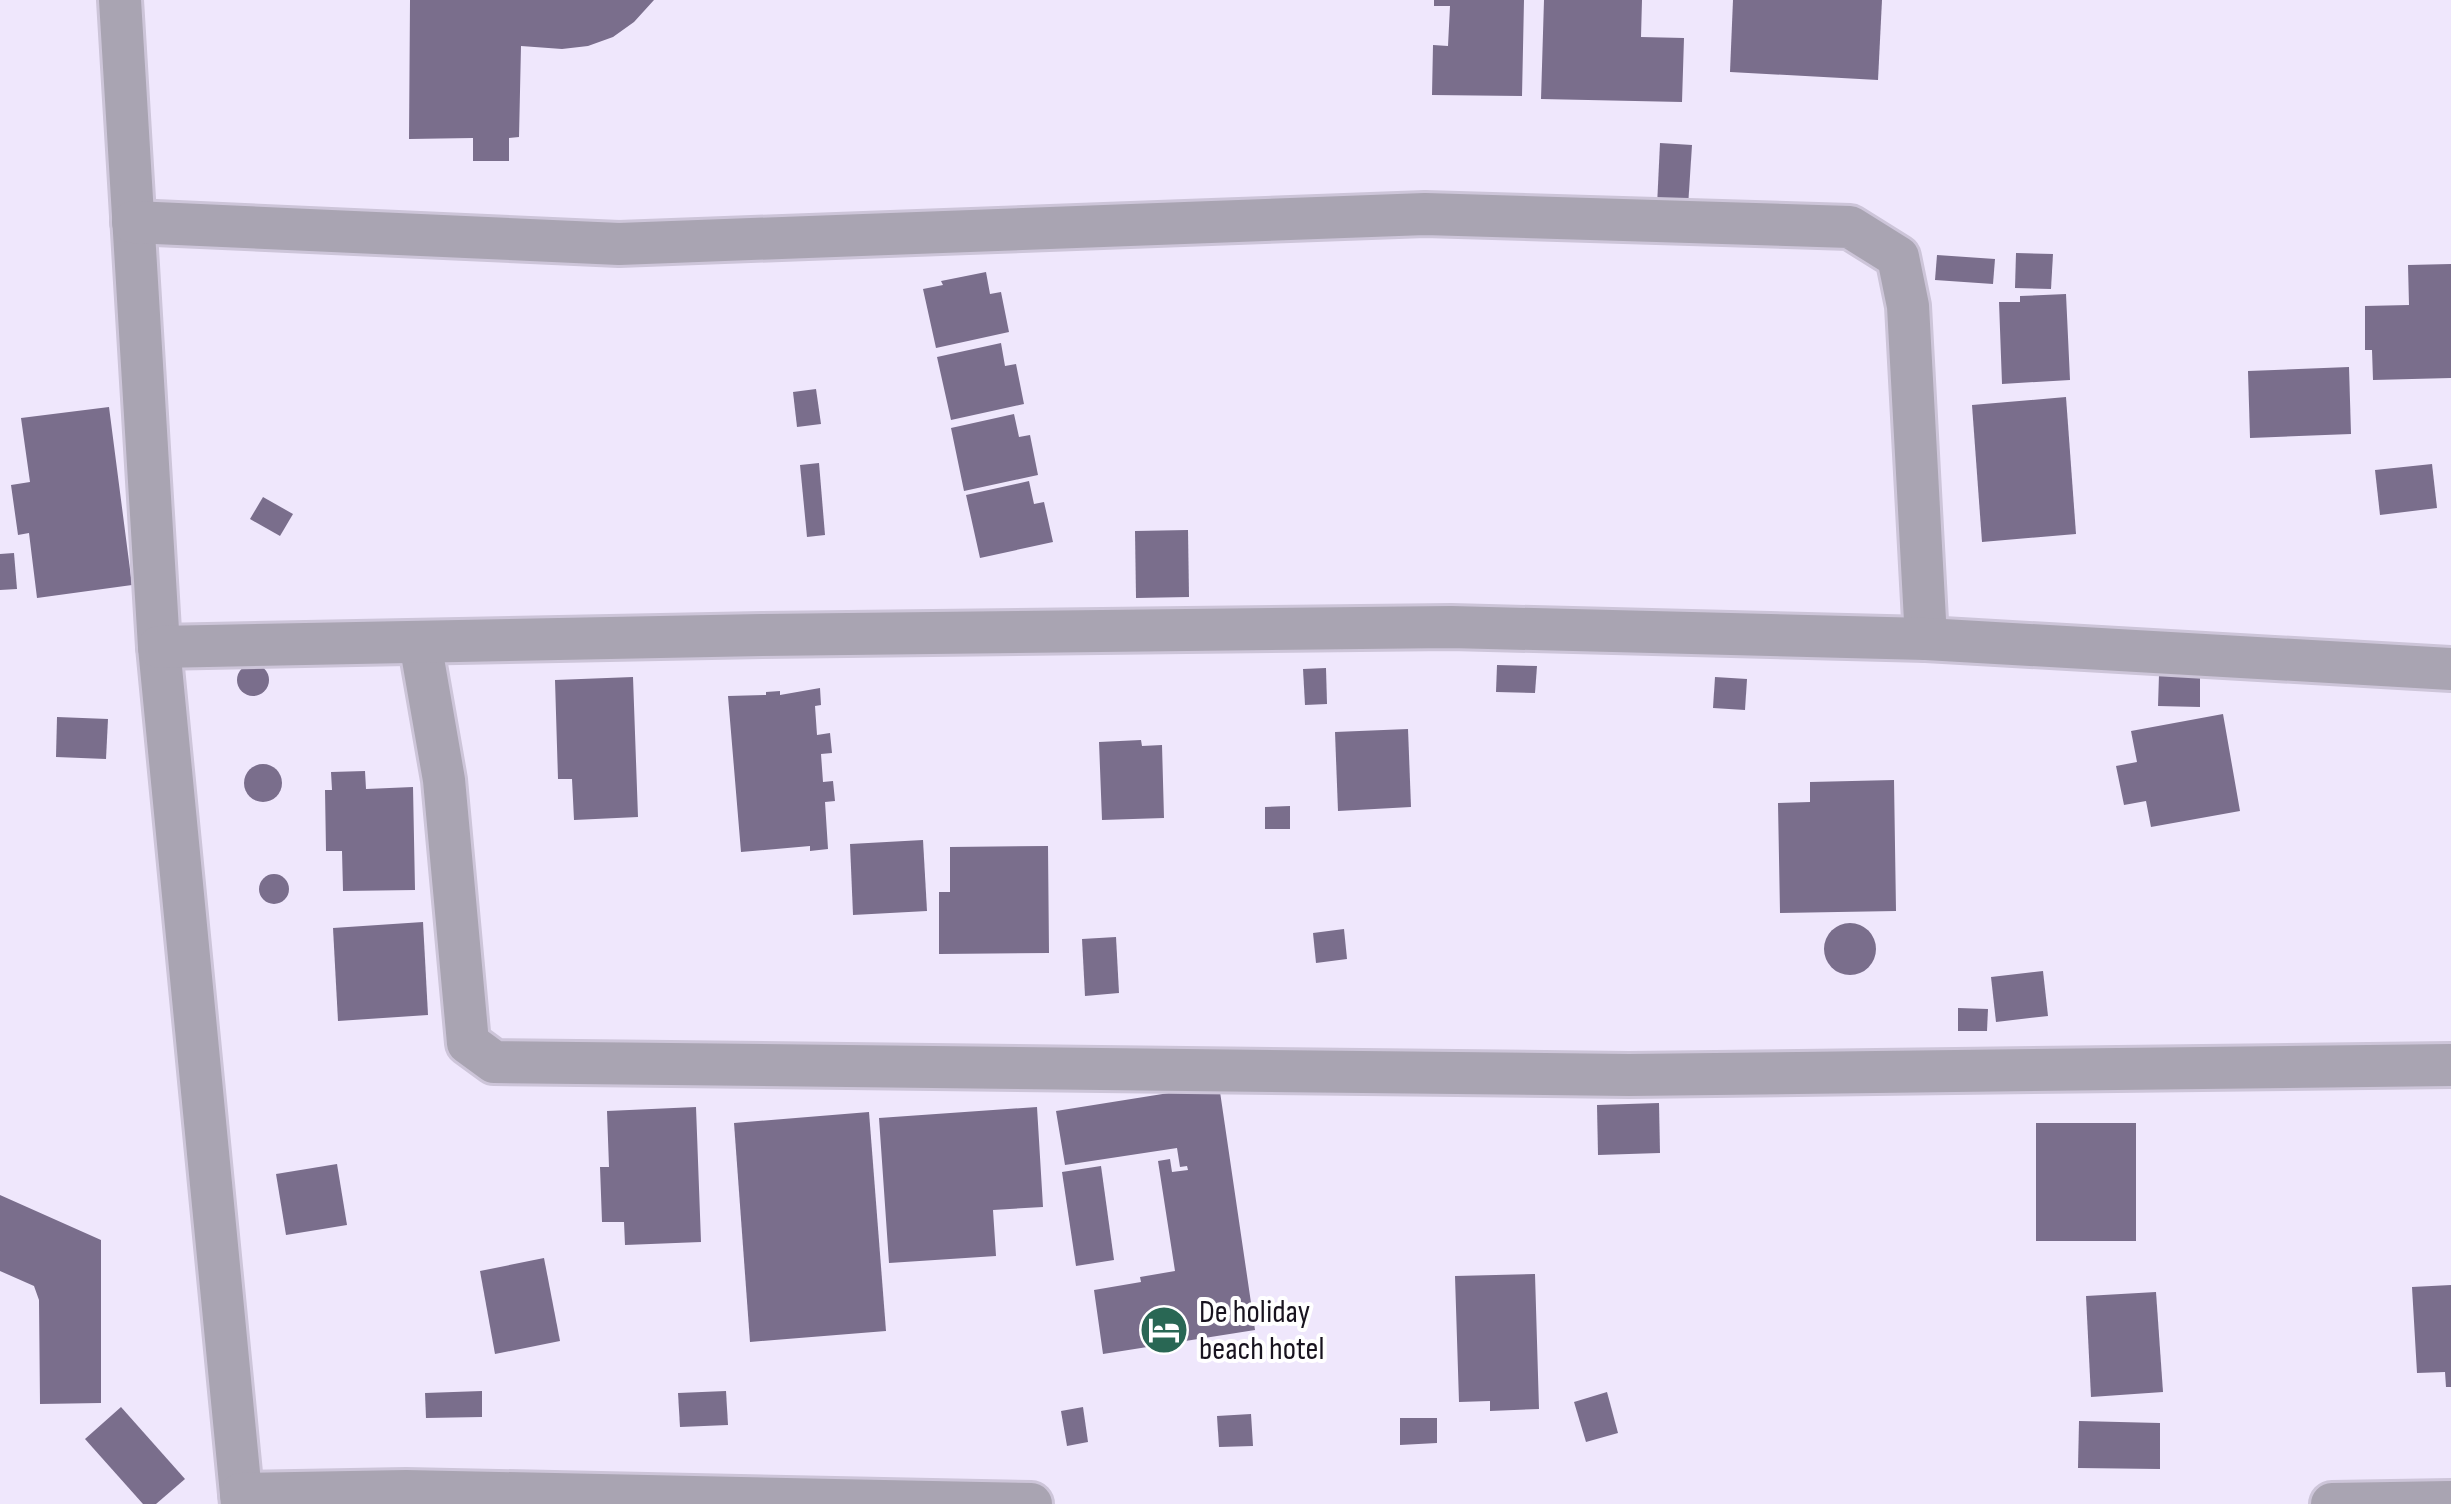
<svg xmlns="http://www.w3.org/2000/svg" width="2451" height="1504" font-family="'Sofia Sans Condensed',sans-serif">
	<rect width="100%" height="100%" fill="#efe7fc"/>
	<g fill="#7a6e8c">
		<polygon points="410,0 654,0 634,22 613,37 588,46 562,49 521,46 519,137 509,138 509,161 473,161 473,138 409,139"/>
		<polygon points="1434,0 1524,0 1522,96 1432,95 1433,45 1448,46 1450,6 1434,6"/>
		<polygon points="1544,0 1642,0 1641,37 1684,38 1682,102 1541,99"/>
		<polygon points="1733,0 1882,0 1878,80 1730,72"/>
		<polygon points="1660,143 1692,145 1688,207 1657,206"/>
		<polygon points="2016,253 2053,254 2051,289 2015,288"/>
		<polygon points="1937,255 1995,259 1993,284 1935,280"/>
		<polygon points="2451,264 2451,378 2373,380 2372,350 2365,350 2365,306 2409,305 2408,265"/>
		<polygon points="986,272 990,294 1001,292 1009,332 936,348 923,289 943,285 941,281"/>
		<polygon points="2066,294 2070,380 2002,384 1999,302 2020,302 2020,296"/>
		<polygon points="1001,343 1005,366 1016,364 1024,404 951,420 937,357"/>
		<polygon points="2349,367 2351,434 2250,438 2248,371"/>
		<polygon points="816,389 821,424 797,427 793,392"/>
		<polygon points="2066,397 2076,534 1982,542 1972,405"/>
		<polygon points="109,407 132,585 37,598 29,533 18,535 11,485 30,482 21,418"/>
		<polygon points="1014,414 1019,437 1030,435 1038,475 964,491 951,428"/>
		<polygon points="819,463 825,535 807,537 800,465"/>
		<polygon points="2432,464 2437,508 2380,515 2375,470"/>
		<polygon points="1029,481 1034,504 1044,502 1053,542 980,558 966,495"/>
		<polygon points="263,497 293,514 280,536 250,519"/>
		<polygon points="1188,530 1189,597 1136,598 1135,531"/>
		<polygon points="14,553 17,589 0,590 0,554"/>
		<circle cx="253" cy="680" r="16"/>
		<polygon points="1497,665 1537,666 1535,693 1496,692"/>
		<polygon points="1326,668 1327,704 1305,705 1303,669"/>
		<polygon points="2159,675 2200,676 2200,707 2158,706"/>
		<polygon points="633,677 638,817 574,820 572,779 558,779 555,680"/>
		<polygon points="1715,677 1747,679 1745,710 1713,708"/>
		<polygon points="820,688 821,705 815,706 817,735 830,733 832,753 821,754 823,782 833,781 835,801 825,802 828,849 810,851 810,846 741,852 728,696 766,695 766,692 780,691 780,695"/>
		<polygon points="2223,714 2240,811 2151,827 2146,801 2124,805 2116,766 2137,762 2131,731"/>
		<polygon points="57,717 108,719 106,759 56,757"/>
		<polygon points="1408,729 1411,807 1338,811 1335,732"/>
		<polygon points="1141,740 1142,746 1162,745 1164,818 1102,820 1099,742"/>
		<circle cx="263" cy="783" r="19"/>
		<polygon points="365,771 366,789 413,787 415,890 343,891 342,851 326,851 325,790 332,790 331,772"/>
		<polygon points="1894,780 1896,911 1780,913 1778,803 1810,802 1810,782"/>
		<polygon points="1290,806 1290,829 1265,829 1265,807"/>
		<polygon points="923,840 927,911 853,915 850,844"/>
		<polygon points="1048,846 1049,953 939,954 939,892 950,892 950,847"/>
		<circle cx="274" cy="889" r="15"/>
		<polygon points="423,922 428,1015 338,1021 333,928"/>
		<circle cx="1850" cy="949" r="26"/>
		<polygon points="1344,929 1347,959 1316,963 1313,933"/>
		<polygon points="1116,937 1119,993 1085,996 1082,939"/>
		<polygon points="2043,971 2048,1016 1996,1022 1991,977"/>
		<polygon points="1958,1008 1988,1009 1987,1031 1958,1031"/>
		<polygon points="1219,1085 1255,1330 1103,1354 1094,1290 1141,1282 1140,1277 1175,1271 1158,1161 1170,1159 1172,1172 1188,1170 1187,1166 1180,1167 1177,1148 1065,1165 1056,1111"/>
		<polygon points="1659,1103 1660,1153 1598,1155 1597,1105"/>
		<polygon points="696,1107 701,1242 625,1245 624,1222 602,1222 600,1167 609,1167 607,1111"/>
		<polygon points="1037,1107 1043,1207 993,1210 996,1256 889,1263 879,1118"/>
		<polygon points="869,1112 886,1331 750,1342 734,1123"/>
		<rect x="2036" y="1123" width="100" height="118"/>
		<polygon points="337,1164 347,1225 286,1235 276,1174"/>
		<polygon points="1101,1166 1114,1260 1076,1266 1062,1172"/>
		<polygon points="0,1195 101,1240 101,1403 40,1404 39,1300 34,1286 0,1271"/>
		<polygon points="544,1258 560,1341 495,1354 480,1271"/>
		<polygon points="1535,1274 1539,1409 1490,1411 1490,1401 1459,1402 1455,1276"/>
		<polygon points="2451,1285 2451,1387 2446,1387 2445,1372 2417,1373 2412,1287"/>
		<polygon points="2156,1292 2163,1392 2091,1397 2086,1296"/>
		<polygon points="482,1391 482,1417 426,1418 425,1393"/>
		<polygon points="726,1391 728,1425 680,1427 678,1393"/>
		<polygon points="1607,1392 1618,1433 1586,1442 1574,1402"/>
		<polygon points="121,1407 185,1479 156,1504 143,1504 85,1439"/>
		<polygon points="1083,1407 1088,1442 1067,1446 1061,1411"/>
		<polygon points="1251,1414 1253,1446 1219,1447 1217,1416"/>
		<polygon points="1400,1418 1437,1418 1437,1443 1400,1445"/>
		<polygon points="2079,1421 2160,1423 2160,1469 2078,1468"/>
	</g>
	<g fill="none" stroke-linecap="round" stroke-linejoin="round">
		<g stroke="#cdc5d9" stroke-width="48">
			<g id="minor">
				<polyline points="120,0 159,647 242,1504"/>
				<polyline points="133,222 619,244 1425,214 1850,227 1898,257 1908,306 1926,639"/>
				<polyline points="420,642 444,780 468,1043 494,1062 1629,1075 2451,1065"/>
				<polyline points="159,647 762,635 1451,627 1926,639 2451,669"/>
				<polyline points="241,1494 406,1491 1031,1504"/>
				<polyline points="2332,1504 2451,1502"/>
			</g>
		</g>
		<use href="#minor" stroke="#a9a4b2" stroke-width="42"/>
	</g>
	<defs>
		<g id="hotel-disc" transform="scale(2.5)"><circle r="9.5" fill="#296754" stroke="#fff"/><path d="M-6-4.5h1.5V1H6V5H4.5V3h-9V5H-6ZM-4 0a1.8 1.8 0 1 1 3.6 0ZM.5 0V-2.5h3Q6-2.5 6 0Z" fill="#fff"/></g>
	</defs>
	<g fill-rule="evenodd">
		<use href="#hotel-disc" x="1164" y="1330"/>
	</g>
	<g text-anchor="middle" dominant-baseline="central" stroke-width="8" stroke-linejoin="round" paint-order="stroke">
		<g font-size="32" fill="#18131f" stroke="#fff" text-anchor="start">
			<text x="1199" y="1312">De holiday<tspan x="1199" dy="37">beach hotel</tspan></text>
		</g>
	</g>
</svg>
